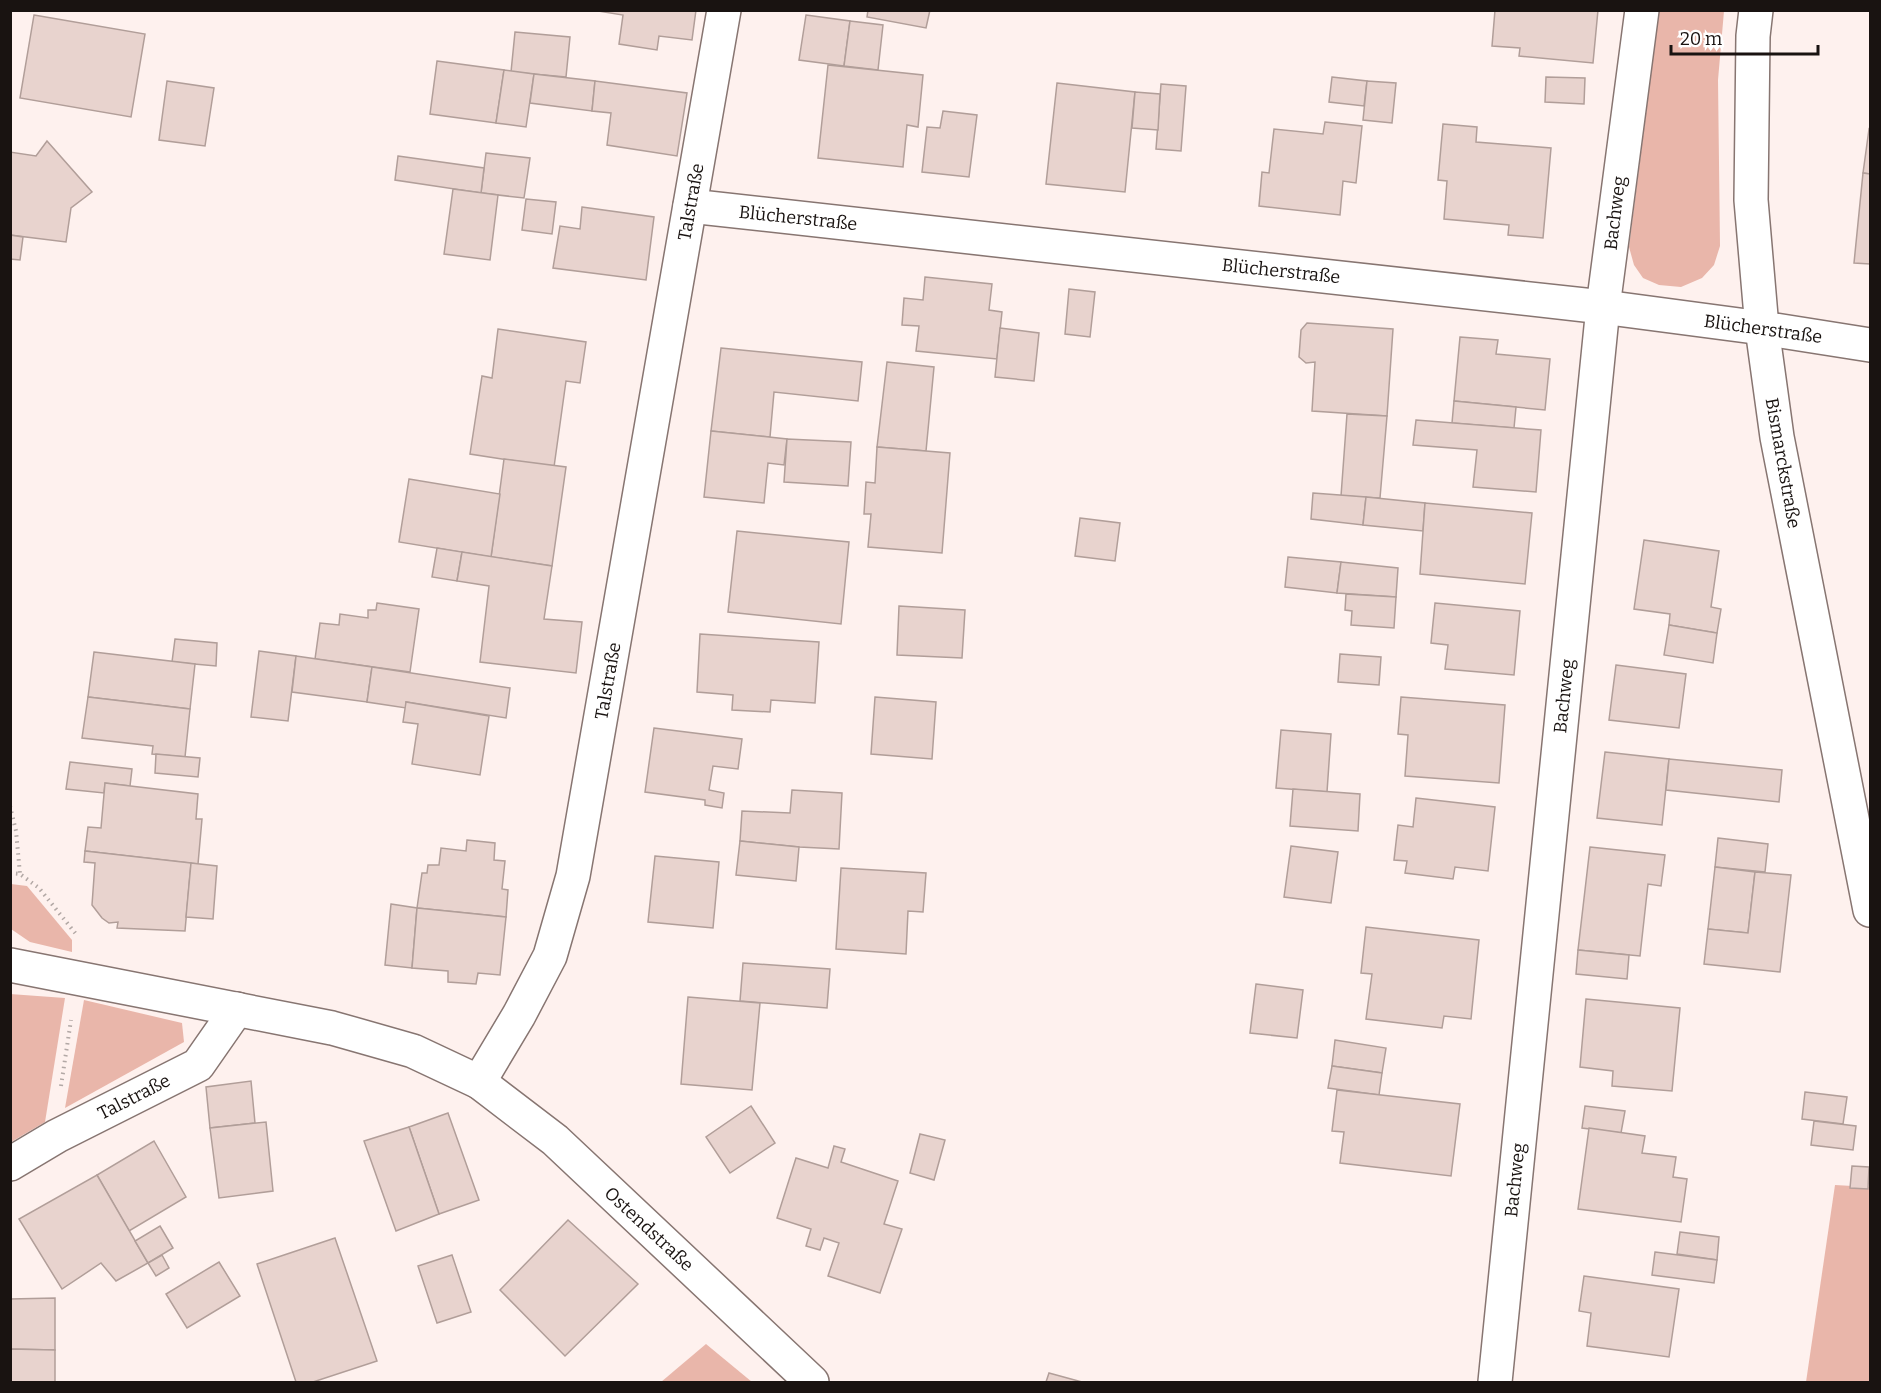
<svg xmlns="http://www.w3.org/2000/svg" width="1881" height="1393" font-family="Bitter,serif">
	<rect width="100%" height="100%" fill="#fef1ee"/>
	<g fill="#e9b6aa">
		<polygon points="1659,11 1724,11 1718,80 1720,246 1714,265 1702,278 1681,287 1659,285 1643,278 1634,265 1629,247"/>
		<polygon points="11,884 27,886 72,940 72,952 30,942 11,929"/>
		<polygon points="10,994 65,998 45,1122 11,1142"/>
		<polygon points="84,1000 182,1023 184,1042 65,1108"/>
		<polygon points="1835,1185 1870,1187 1870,1382 1806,1382"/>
		<polygon points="706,1344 752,1382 661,1382"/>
	</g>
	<g fill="#e8d3ce" stroke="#b19e99" stroke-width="1.5">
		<polygon points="592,10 696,10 692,40 659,36 657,50 619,44 623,15"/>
		<polygon points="868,10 930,10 926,28 867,17"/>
		<polygon points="1495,10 1598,10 1593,63 1519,56 1520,48 1492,46"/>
		<polygon points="34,15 145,34 131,117 20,98"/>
		<polygon points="806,15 850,21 844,66 799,60"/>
		<polygon points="850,21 883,25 878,70 844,66"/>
		<polygon points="515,32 570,37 566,77 511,72"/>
		<polygon points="437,61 504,70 496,123 430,114"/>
		<polygon points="828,65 923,75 918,127 907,125 903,167 818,158"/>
		<polygon points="504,70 534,74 526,127 496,123"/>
		<polygon points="534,74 595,81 592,111 530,103"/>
		<polygon points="1332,77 1367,81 1364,106 1329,102"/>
		<polygon points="1546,77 1585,78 1584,104 1545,102"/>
		<polygon points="167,81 214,88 205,146 159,140"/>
		<polygon points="595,81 687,93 677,156 607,145 611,113 592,111"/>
		<polygon points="1367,81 1396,83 1392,123 1363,120"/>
		<polygon points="1057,83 1135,92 1125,192 1046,184"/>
		<polygon points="1161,84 1186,86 1181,151 1156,149"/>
		<polygon points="1135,92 1160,94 1158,130 1132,128"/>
		<polygon points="943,111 977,115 969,177 922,172 927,127 940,128"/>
		<polygon points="1325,122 1362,126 1356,183 1343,181 1340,215 1259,206 1262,172 1269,173 1274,129 1323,134"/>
		<polygon points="1443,124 1477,127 1476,142 1551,148 1543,238 1508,235 1509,225 1444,219 1447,181 1438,180"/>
		<polygon points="1869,129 1870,130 1870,174 1863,173"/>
		<polygon points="47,141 92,192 71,208 66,242 10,235 10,152 36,156"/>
		<polygon points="486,153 530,158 524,198 481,193"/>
		<polygon points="398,156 484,168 481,193 395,180"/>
		<polygon points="1863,173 1870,174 1870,264 1854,263"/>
		<polygon points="453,189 498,195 490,260 444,254"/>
		<polygon points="526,199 556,202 552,234 522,230"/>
		<polygon points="582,207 654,217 646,280 553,268 560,226 580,229"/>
		<polygon points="10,235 23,237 20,260 10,259"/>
		<polygon points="925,277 992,284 989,310 1002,312 997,359 916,351 919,326 902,325 904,298 923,300"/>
		<polygon points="1069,289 1095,292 1090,337 1065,334"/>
		<polygon points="1307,323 1393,329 1387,416 1312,411 1315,362 1306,363 1299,357 1301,330"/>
		<polygon points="1000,328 1039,333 1034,381 995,377"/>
		<polygon points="498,329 586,342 580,383 566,381 554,467 470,454 482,376 492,378"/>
		<polygon points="1460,337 1498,340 1496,354 1550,359 1545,410 1454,401"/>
		<polygon points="721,348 862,362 858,401 774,392 770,437 711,431"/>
		<polygon points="887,362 934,367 926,451 877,447"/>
		<polygon points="1454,401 1516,407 1514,428 1452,423"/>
		<polygon points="1347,414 1387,416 1380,498 1341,496"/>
		<polygon points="1416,420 1541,430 1536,492 1473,487 1477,450 1413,445"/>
		<polygon points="711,431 787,439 784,465 768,463 764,503 704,497"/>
		<polygon points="787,439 851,442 848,486 784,482"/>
		<polygon points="877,447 950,453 942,553 868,547 871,514 864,514 866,482 875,483"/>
		<polygon points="504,459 566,467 552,566 491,557"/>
		<polygon points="409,479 500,494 491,557 399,542"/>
		<polygon points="1313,493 1366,497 1363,525 1311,519"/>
		<polygon points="1366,497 1425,503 1423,531 1363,525"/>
		<polygon points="1425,503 1532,513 1525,584 1420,574"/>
		<polygon points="1080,518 1120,523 1115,561 1075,556"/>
		<polygon points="737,531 849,542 841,624 728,612"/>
		<polygon points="1644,540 1719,551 1711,607 1721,609 1717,633 1669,625 1670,614 1634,609"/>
		<polygon points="437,548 462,552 457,581 432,577"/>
		<polygon points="462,552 552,566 544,619 582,622 576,673 480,662 489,586 457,581"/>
		<polygon points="1288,557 1341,562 1337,593 1285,587"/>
		<polygon points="1341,562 1398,568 1396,597 1337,593"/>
		<polygon points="1346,594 1396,597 1394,628 1351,625 1352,611 1345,610"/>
		<polygon points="377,603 419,609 410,672 315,659 320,623 339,625 340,614 368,618 368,610 376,610"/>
		<polygon points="1435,603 1520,611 1514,675 1445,669 1448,645 1431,643"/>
		<polygon points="899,606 965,610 962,658 897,655"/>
		<polygon points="1669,625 1717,633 1713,663 1664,655"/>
		<polygon points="700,634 819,642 815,703 771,700 770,712 732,710 733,695 697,692"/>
		<polygon points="175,639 217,643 216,666 172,662"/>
		<polygon points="259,651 296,656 288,721 251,717"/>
		<polygon points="94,652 195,664 190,709 88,697"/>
		<polygon points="1340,654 1381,657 1379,685 1338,682"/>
		<polygon points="296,656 372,667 367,702 292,692"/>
		<polygon points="1616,665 1686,674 1679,728 1609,720"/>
		<polygon points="372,667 510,688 506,718 406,702 406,708 367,702"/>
		<polygon points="88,697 190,709 185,757 152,754 153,746 82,738"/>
		<polygon points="875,697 936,702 932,759 871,754"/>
		<polygon points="1401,697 1505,705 1499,783 1405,776 1408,735 1398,734"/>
		<polygon points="406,702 489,716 480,775 412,764 418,724 403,722"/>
		<polygon points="654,728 742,739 738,769 713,766 709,790 724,793 722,808 705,805 705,800 645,792"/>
		<polygon points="1281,730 1331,734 1327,792 1276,788"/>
		<polygon points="1605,752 1669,759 1662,825 1597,818"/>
		<polygon points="156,754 200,758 198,777 155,773"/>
		<polygon points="1669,759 1782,770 1779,802 1666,790"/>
		<polygon points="70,762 132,769 130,786 105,783 104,793 66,789"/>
		<polygon points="105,783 198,794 196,819 202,819 198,864 85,851 88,827 101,828"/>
		<polygon points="1293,789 1360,794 1358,831 1290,826"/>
		<polygon points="792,790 842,793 839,849 799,847 740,841 742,811 790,813"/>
		<polygon points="1416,798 1495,807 1488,871 1455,867 1453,879 1405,873 1407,861 1394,860 1398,825 1413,827"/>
		<polygon points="1718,838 1768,844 1765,872 1715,867"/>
		<polygon points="467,840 495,843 494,860 505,861 502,889 508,890 506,917 417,908 422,873 427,873 428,865 439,865 441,848 466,851"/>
		<polygon points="740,841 799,847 796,881 736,875"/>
		<polygon points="1291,846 1338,852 1331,903 1284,897"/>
		<polygon points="1590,847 1665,855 1661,886 1648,884 1640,956 1578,950"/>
		<polygon points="85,851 191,863 185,931 117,928 118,922 109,923 102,918 92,905 95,863 84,862"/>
		<polygon points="655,856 719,862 713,928 648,922"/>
		<polygon points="191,863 217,866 213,919 186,917"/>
		<polygon points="1715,867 1755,872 1748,933 1708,929"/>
		<polygon points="841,868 926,873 923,912 908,911 906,954 836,949"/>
		<polygon points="1755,872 1791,875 1780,972 1704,964 1708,929 1748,933"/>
		<polygon points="391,904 417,908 412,968 385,965"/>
		<polygon points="417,908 506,917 500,975 478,973 476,984 448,982 448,971 412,968"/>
		<polygon points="1366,927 1479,940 1471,1019 1444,1016 1442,1028 1366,1019 1372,974 1361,973"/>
		<polygon points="1578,950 1629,955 1627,979 1576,974"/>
		<polygon points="743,963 830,969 827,1008 740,1001"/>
		<polygon points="1256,984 1303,990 1297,1038 1250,1033"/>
		<polygon points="688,997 760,1003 752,1090 681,1084"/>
		<polygon points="1586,999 1680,1008 1672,1091 1612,1086 1613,1071 1580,1067"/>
		<polygon points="1335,1040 1386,1048 1382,1073 1332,1066"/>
		<polygon points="1332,1066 1382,1073 1379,1095 1328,1088"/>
		<polygon points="251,1081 255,1123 210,1128 206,1087"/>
		<polygon points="1337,1090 1460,1104 1451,1176 1340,1163 1344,1132 1332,1131"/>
		<polygon points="1805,1092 1847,1097 1843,1124 1802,1119"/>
		<polygon points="751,1106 775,1143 730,1173 706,1137"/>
		<polygon points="1585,1106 1625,1111 1621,1133 1582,1128"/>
		<polygon points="448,1113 479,1200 439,1214 409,1127"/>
		<polygon points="1814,1121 1856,1126 1853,1150 1811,1145"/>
		<polygon points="266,1122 273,1191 219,1198 210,1128"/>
		<polygon points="409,1127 439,1214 396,1231 364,1141"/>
		<polygon points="1589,1128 1645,1136 1642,1153 1676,1157 1673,1177 1687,1179 1681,1222 1578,1209"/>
		<polygon points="920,1134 945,1140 934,1180 910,1173"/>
		<polygon points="154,1141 186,1197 129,1231 97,1175"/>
		<polygon points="834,1146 845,1149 841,1162 898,1181 884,1224 902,1229 880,1293 828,1276 839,1243 824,1238 820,1250 806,1246 811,1229 777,1218 796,1158 828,1168"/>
		<polygon points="1852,1166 1869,1167 1868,1189 1850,1188"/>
		<polygon points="97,1175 148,1263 116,1281 101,1263 62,1289 19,1219"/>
		<polygon points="568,1220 638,1284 565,1356 500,1290"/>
		<polygon points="160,1226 173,1248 148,1263 135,1241"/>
		<polygon points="1680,1232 1719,1237 1717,1260 1677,1254"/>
		<polygon points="335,1238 377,1361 313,1382 296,1382 257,1264"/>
		<polygon points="1655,1252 1717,1260 1714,1283 1652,1275"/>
		<polygon points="162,1255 169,1268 156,1276 148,1263"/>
		<polygon points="452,1255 471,1312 437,1323 418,1266"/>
		<polygon points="219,1262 240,1296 187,1328 166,1294"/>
		<polygon points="1584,1276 1679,1289 1669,1357 1587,1346 1591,1313 1579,1311"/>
		<polygon points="55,1298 55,1350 10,1349 10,1299"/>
		<polygon points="10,1349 55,1350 55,1382 10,1382"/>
		<polygon points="1049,1373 1082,1382 1046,1382"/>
	</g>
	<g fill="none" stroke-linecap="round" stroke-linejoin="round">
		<g stroke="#877571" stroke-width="36">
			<g id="minor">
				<polyline points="690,206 1603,307 1762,328 1870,345"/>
				<polyline points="10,965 332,1028 413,1051 479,1082 555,1140 812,1382"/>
				<polyline points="479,1082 519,1015 550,956 573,876 724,10"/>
				<polyline points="10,1164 57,1136 198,1065 237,1009"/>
				<polyline points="1495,1382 1603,307 1642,10"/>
			</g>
		</g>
		<g stroke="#877571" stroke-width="36">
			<polyline id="tertiary" points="1756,10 1753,36 1751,200 1762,328 1777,437 1870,910"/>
		</g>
		<g stroke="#b2a8a5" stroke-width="4" stroke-dasharray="1.5 4.5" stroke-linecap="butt">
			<polyline points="10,806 16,831 20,874"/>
			<polyline points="10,873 20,874 39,888 76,934"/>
			<polyline points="61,1086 71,1020"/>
		</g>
		<use href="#minor" stroke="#fff" stroke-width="33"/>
		<use href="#tertiary" stroke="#fff" stroke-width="33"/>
	</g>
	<g text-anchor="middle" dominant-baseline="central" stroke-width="4.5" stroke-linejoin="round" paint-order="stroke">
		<g font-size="18" fill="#191311" stroke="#fff">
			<text transform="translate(691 202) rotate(-80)">Talstraße</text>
			<text transform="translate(1615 213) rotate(-83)">Bachweg</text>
			<text transform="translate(798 218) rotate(6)">Blücherstraße</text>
			<text transform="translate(1281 271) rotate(6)">Blücherstraße</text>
			<text transform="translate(1763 329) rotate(8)">Blücherstraße</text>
			<text transform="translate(1783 463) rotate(80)">Bismarckstraße</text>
			<text transform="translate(608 681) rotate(-80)">Talstraße</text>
			<text transform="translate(1564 696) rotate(-84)">Bachweg</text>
			<text transform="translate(134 1097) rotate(-27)">Talstraße</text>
			<text transform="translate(1515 1180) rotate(-84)">Bachweg</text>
			<text transform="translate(649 1229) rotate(43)">Ostendstraße</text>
		</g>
	</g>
	<rect width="1881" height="1393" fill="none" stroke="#191311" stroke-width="24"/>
	<path d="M1671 45v9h147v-9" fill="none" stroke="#191311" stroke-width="3"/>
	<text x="1680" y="45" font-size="18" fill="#191311" stroke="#ffffff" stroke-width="4.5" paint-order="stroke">20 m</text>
</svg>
